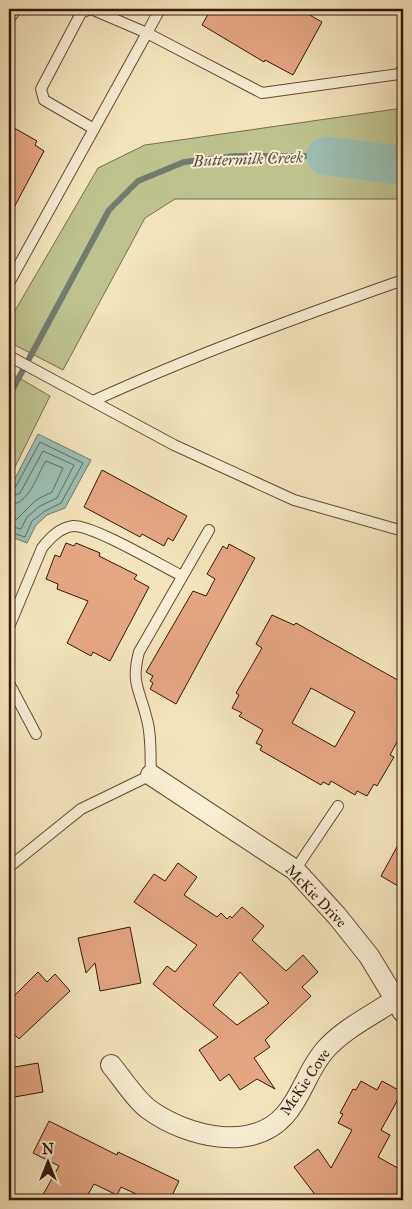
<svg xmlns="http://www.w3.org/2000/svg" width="412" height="1209" font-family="'IM FELL Great Primer',serif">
	<rect width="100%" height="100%" fill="#f3e5bb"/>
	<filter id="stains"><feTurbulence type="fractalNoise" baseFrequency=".004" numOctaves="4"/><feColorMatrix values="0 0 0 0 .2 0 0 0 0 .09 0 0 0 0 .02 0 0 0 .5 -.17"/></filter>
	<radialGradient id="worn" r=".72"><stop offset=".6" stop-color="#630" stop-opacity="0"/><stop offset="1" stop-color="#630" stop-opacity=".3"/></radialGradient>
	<g fill="#bec38e" stroke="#7a6c4c">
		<polygon points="403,108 403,199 175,199 145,218 63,370 9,342 9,321 98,168 145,145"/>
		<polygon points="9,372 50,396 9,479"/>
	</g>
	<polygon fill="#9bbfb3" stroke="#727b6f" points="38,434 91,460 65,508 47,515 36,525 27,543 9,536 9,490"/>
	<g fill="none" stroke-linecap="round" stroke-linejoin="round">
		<g stroke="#686a5e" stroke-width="1">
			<polyline points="9,491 15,488 40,442 83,463 61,503 45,511 32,521 25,537 9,532"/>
			<polyline points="9,498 20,493 43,451 74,465 57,498 40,506 27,517 21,529 9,526"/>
			<path d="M 9,505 C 30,504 36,476 46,461 L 63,468 L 52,492 L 36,500 L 17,519 L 9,519"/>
		</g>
		<polyline stroke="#727b6f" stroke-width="6" points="9,396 109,210 138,181 184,162 235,156 326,156"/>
		<polyline stroke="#9bbfb3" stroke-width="39" points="326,156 391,164 403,163"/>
	</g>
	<g fill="#e5a682" stroke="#35160a" fill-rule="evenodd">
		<polygon points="211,9 299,9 322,22 293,75 265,60 264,62 202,25"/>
		<polygon points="9,125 37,141 35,145 44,151 9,217"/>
		<polygon points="102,470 187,516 173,541 168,538 164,546 142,534 140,537 84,507"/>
		<polygon points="66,543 74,546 76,543 100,553 99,556 137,575 134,579 149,587 110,661 93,652 91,656 67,643 88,601 57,589 58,584 46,579 55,555 60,557"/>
		<polygon points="229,544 255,558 176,704 150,689 153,683 150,681 153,676 146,672 193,591 206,596 215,579 207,574 223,546 227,549"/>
		<path d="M 272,615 L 294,625 L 296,623 L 403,683 L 403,731 L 390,755 L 394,757 L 377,786 L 374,784 L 367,796 L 357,791 L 355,795 L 331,781 L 329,785 L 323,782 L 321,785 L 260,750 L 262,746 L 256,743 L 263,730 L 239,716 L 242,713 L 232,708 L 239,695 L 236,693 L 262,648 L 256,644 ZM 311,688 L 355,712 L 335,747 L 292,723 Z"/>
		<polygon points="403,836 403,889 381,876"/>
		<path d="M 178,863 L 197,877 L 184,895 L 217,917 L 221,913 L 227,919 L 230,916 L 232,918 L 242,907 L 264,926 L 252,940 L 286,971 L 303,955 L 318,972 L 302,987 L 311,996 L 265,1040 L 270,1047 L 254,1058 L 275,1089 L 257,1079 L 240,1090 L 229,1074 L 220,1081 L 199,1050 L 218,1037 L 153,984 L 167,966 L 175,972 L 197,945 L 134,902 L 154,874 L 165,881 ZM 240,972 L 269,1003 L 237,1025 L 213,1005 Z"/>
		<polygon points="130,927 141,983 100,991 95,963 86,973 78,938"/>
		<polygon points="38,972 47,982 55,974 70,991 19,1039 9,1029 9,1001"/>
		<polygon points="38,1063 43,1092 9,1098 9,1068"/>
		<polygon points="361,1081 377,1090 382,1081 402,1092 381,1130 390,1135 378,1157 403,1171 403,1200 319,1200 294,1167 318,1149 331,1168 352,1130 338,1123 343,1114 340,1113 353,1089 356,1090"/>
		<polygon points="49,1121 117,1155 118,1152 179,1181 170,1200 149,1200 121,1187 117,1195 94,1184 85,1200 40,1200 59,1166 33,1153"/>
	</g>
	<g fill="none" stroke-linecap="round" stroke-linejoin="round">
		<g stroke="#644a36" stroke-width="12">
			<g id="service">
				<polyline points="90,9 81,13 41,89 44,100 94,129"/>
				<polyline points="91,9 147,33 160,9"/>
				<polyline points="400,9 403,11"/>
				<polyline points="9,283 147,33 262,93 399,74 403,68"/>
				<polyline points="9,356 174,445 294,500 403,531"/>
				<path d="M 93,401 C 194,355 298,317 403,280"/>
				<path d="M 9,627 L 42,548 C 50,538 59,528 73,526 C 93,525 160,565 182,576"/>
				<polyline points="9,683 36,734"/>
				<path d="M 9,867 L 81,809 L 151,775 C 150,756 152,735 146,716 C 139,688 131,683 139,652 L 209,530"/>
				<polyline points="295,870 338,806"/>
			</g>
		</g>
		<g stroke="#644a36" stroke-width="22">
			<g id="minor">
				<polyline points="9,11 10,9"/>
				<polyline points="151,775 295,870 337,916 369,956 403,1012"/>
				<path d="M 111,1065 C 122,1078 137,1102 151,1111 C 187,1136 251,1153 285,1115 C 302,1096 308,1069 325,1050 C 343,1029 373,1015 396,999"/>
			</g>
		</g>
		<use href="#service" stroke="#f7eed3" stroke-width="10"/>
		<use href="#minor" stroke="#f7eed3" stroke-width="20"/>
	</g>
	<g text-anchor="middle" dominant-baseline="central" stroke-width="4" stroke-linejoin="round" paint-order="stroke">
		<g font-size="15" fill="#35160a" stroke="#f7eed3">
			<text transform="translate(316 896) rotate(46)">McKie Drive</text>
			<text transform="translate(305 1082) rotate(-56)">McKie Cove</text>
		</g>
		<g font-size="16" font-style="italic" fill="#595145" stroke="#f7eed3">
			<text transform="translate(248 159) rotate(-2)">Buttermilk Creek</text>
		</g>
	</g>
	<rect width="412" height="1209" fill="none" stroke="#f3e5bb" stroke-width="30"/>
	<rect x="10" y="10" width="392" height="1189" fill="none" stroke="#35160a" stroke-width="2.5"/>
	<rect x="15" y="15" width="382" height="1179" fill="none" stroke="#35160a"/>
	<g transform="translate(48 1162)" stroke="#f7eed3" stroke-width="4" paint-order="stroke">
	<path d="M0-4L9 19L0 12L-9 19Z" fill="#35160a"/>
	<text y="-8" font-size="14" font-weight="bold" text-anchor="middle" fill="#35160a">N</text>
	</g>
	<rect width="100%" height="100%" filter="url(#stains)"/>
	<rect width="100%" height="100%" fill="url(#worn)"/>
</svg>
